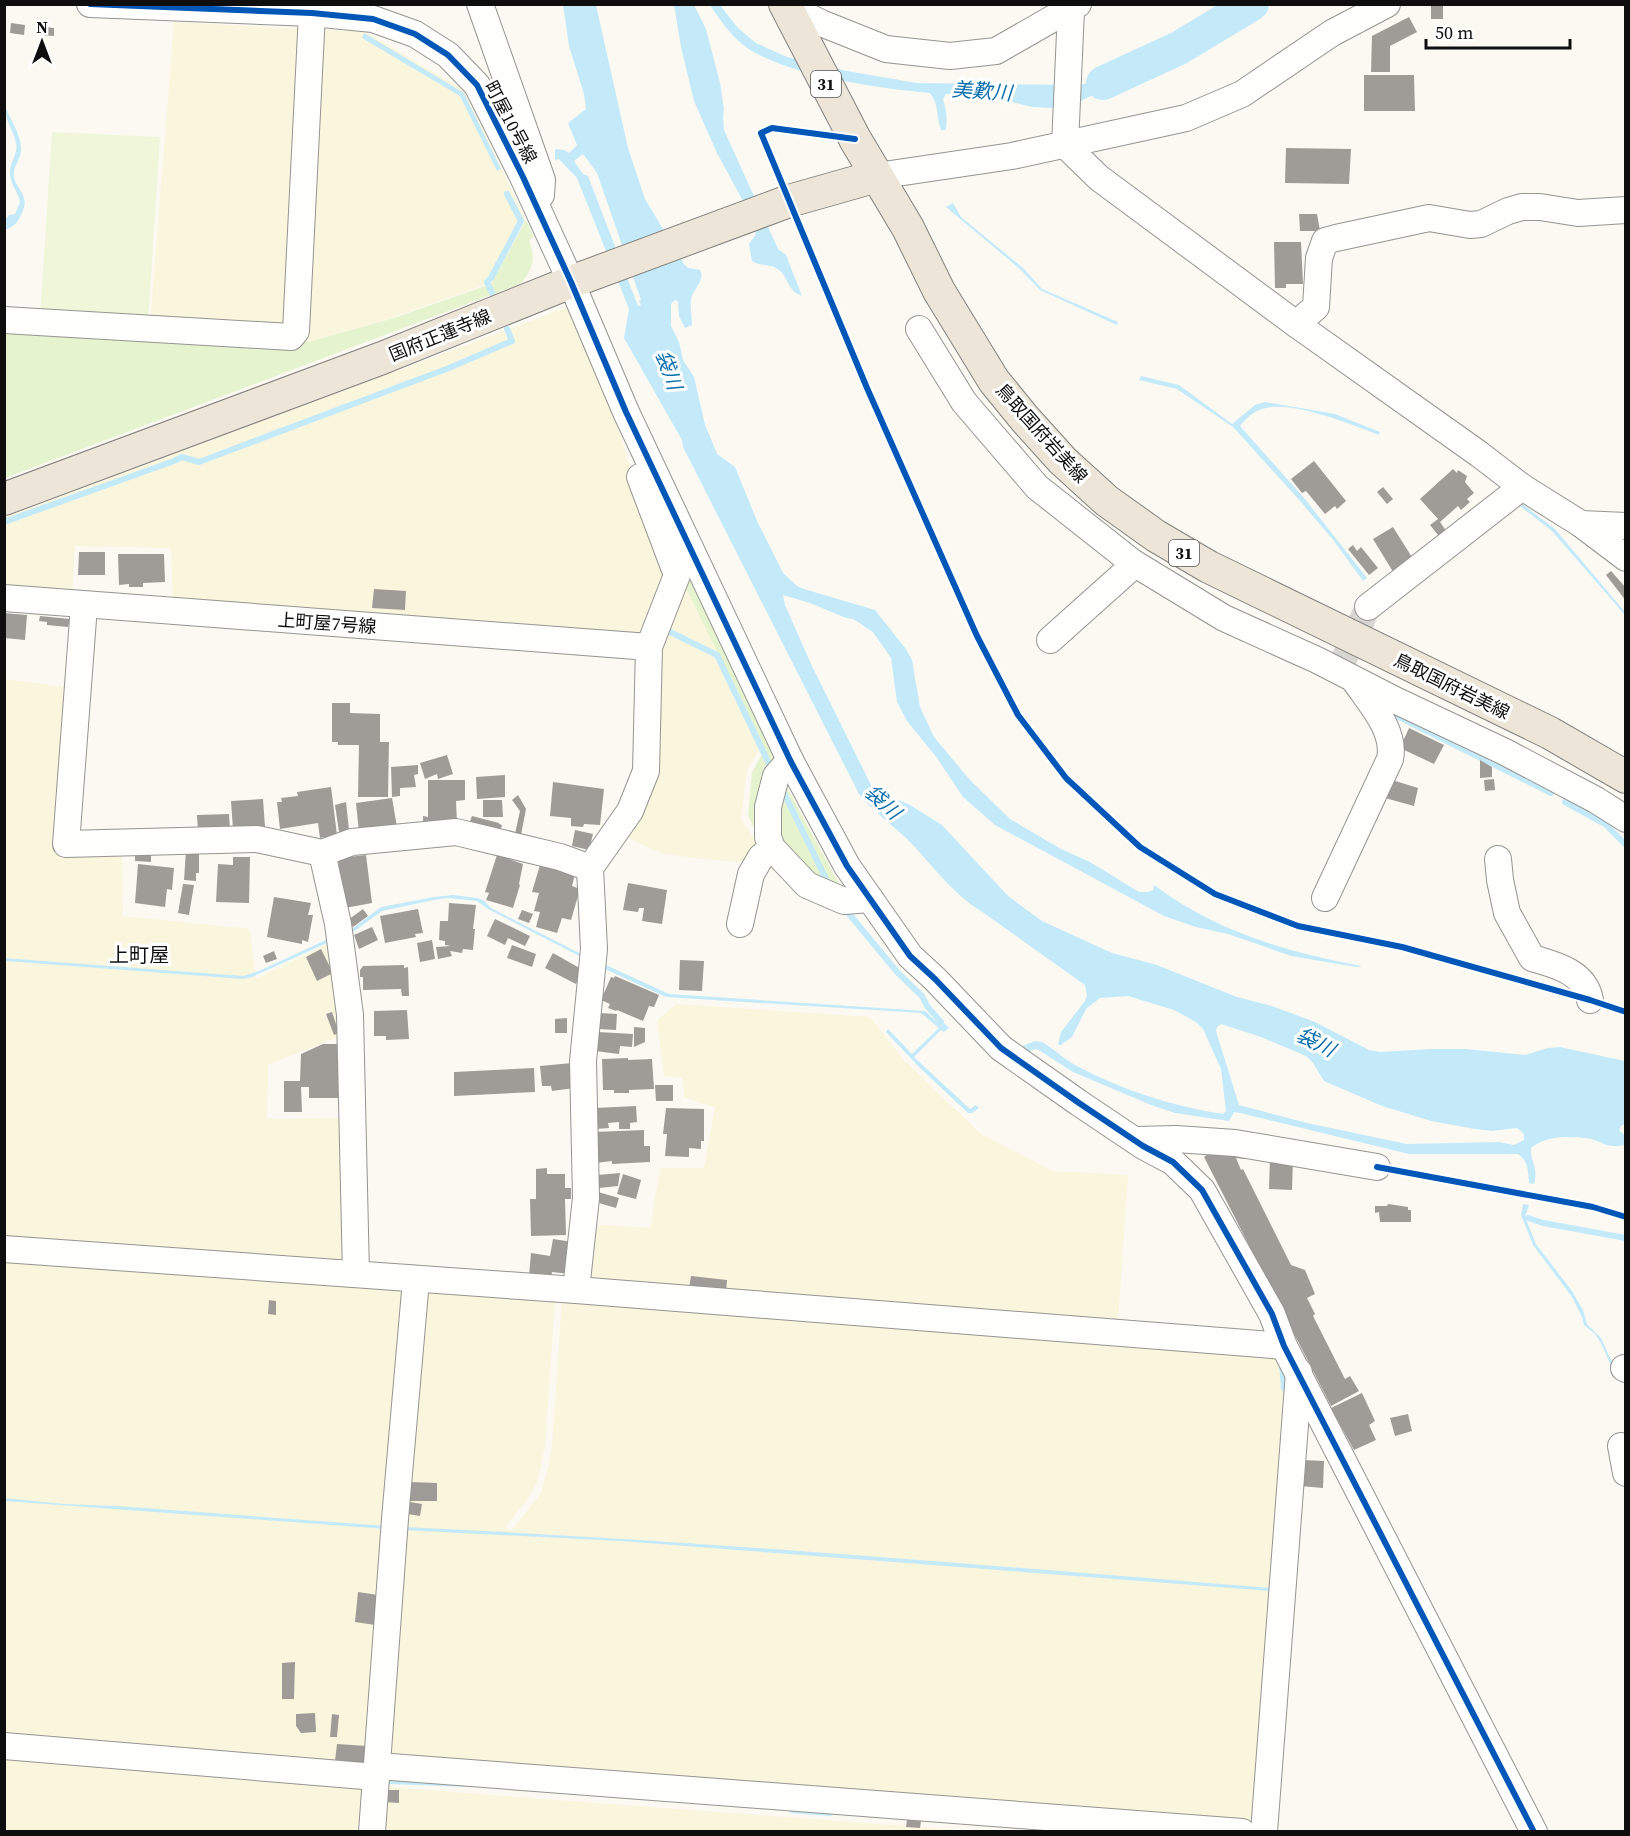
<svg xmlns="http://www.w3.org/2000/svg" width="1630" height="1836" font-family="'Source Serif 4','Noto Sans JP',serif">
	<rect width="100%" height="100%" fill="#fbf9f2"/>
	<g fill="#faf5dd">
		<polygon points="174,22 304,29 292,328 150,324"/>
		<polygon points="319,30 364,31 465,91 525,219 490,283 391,318 307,342 297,341"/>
		<polygon points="568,307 597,359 636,487 671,573 644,638 173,603 171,548 75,546 72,596 5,591 5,517"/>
		<polygon points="684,584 720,656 760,748 747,770 741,819 760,847 741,862 702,859 661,853 626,837 655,664"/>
		<polygon points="5,679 72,688 60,850 122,851 123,916 250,929 256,979 332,942 345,1034 268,1065 267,1119 347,1118 349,1260 342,1267 5,1242"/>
		<polygon points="676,1004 870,1017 903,1059 981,1134 1053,1171 1128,1175 1118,1321 589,1287 590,1224 650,1228 660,1168 704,1168 715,1107 685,1098 682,1078 664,1076 657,1021"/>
		<polygon points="4,1254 404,1284 370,1765 5,1740"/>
		<polygon points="420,1291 555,1299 545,1446 540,1470 537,1482 530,1496 505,1527 511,1531 540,1495 548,1469 552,1445 562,1300 1277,1352 1290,1379 1258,1826 386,1762"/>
		<polygon points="4,1753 364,1781 367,1831 5,1831"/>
		<polygon points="386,1787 971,1831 383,1832"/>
	</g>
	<g fill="#e6f3cf">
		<path d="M 526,220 L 534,237 L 529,240 C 536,257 533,271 520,284 L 5,478 L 4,325 L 308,342 L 394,318 L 491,284 Z"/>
		<polygon points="640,448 783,756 763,845 748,816 752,772 765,749 684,584"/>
		<polygon points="781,777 841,887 839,893 778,847"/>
	</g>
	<polygon fill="#f0f6da" points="52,132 160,137 148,323 40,318"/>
	<g fill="#c4eafa" fill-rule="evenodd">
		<path d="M 563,5 L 596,5 L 628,148 L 645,199 L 684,264 L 688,268 L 700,270 C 706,281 692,289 691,300 C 690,308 692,317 692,325 L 685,328 L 679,316 L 678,301 L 675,300 L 671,304 L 671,326 L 679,342 L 683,360 L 694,377 L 705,425 L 711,439 L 717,454 L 735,467 L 757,521 L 783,573 L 797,586 L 804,589 L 875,610 L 906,649 L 912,660 L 920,707 L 934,737 L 970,780 L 1010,819 L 1061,849 L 1090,862 L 1139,892 L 1149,892 L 1153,890 L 1154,885 C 1215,931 1289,953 1362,966 L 1356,967 L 1291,956 L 1228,934 L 1196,927 L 1164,916 L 995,825 L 963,797 L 937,758 L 907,721 L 897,702 L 891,658 L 873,632 L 853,619 L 846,618 L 810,603 L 783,595 L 785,605 L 812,666 L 872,787 L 877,791 L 910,805 L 942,825 L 1008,896 L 1042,921 L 1112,953 L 1157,965 L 1237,997 L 1272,1006 L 1315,1022 L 1369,1050 L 1380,1052 L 1432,1049 L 1466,1049 L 1525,1055 L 1548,1048 L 1560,1047 L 1625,1061 L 1625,1124 L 1621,1126 L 1619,1130 L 1625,1136 L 1625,1145 C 1603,1149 1603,1140 1585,1138 C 1567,1136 1545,1136 1531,1148 C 1530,1162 1539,1167 1534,1184 L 1529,1183 C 1528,1171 1529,1162 1518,1154 L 1409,1154 L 1240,1113 L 1234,1112 L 1229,1121 L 1175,1113 L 1151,1105 L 1073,1072 L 1037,1049 L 1032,1050 L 1027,1055 L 1020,1047 L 1035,1041 L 1042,1042 C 1054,1049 1064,1059 1077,1066 C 1122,1090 1172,1106 1223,1114 L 1226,1111 L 1221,1069 L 1203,1029 L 1196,1022 L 1174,1010 L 1128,996 L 1100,998 L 1086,1009 L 1072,1037 L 1061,1045 L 1058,1044 L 1061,1032 L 1085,1001 L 1087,996 L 1085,985 L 981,911 C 952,894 931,863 907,839 C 891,824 873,811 859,794 L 683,447 L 682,440 L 624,338 L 629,309 L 577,178 L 559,159 L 555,160 L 555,149 L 564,150 L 569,153 L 577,145 L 568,123 L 586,109 L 584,94 L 569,46 ZM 583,154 L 597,173 L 641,300 L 639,301 L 641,305 L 638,306 L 588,176 L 583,174 L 574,161 ZM 1221,1024 L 1261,1037 L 1306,1056 L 1313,1063 L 1324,1081 L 1382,1106 L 1431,1121 L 1475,1129 L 1492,1131 L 1517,1128 L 1524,1134 L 1524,1140 L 1514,1145 L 1499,1142 L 1407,1144 L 1307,1123 L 1239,1105 L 1216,1031 L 1217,1027 Z"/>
		<path d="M 674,5 L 694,5 L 706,29 L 720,83 L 724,109 L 723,117 L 724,130 L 778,249 L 786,255 L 802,296 C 785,289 789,275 776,268 C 769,264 759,266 752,261 L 749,244 L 756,234 L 743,201 L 717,153 L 694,101 L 681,47 Z"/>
		<path d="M 710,5 L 720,5 L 738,28 L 756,43 L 787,57 L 847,71 L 917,83 L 1078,85 L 1093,82 L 1142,58 L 1148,67 L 1079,102 L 1051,108 L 1032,107 L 975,93 L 946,94 L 943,99 C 947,113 947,117 946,130 L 941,130 C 936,117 939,104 930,93 C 882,89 780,75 742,44 C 730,34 719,19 710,5 Z"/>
		<polygon points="364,33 464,93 501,169 497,171 460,96 362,38"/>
		<path d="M 5,106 C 10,119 22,136 21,150 C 21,158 15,164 14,172 C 12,189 33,193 21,215 C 17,224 14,226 5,230 L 5,220 L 9,215 L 15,214 L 20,202 C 18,191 9,183 10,171 C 11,161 18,153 16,143 C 14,131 4,119 5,106 Z"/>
		<polygon points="953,203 961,217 1023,268 1042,289 1118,322 1117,325 1040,290 1020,269 946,207"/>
		<path d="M 1141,376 L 1179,385 L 1232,424 L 1255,405 L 1265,402 L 1335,414 L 1380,432 L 1379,435 C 1353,425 1294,401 1266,408 C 1255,410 1247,417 1240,426 L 1305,499 L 1367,578 L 1363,581 L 1334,541 L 1301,502 L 1233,427 L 1177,389 L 1139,380 Z"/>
		<polygon points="1522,504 1555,529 1625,612 1625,615 1552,531 1521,507"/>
		<polygon points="453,895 477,898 483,900 491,908 585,956 585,959 488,909 477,901 447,898 434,900 382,911 353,932 352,929 381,907 434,897"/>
		<polygon points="328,939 329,942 252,977 243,979 5,961 4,958 243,976 259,971"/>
		<polygon points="606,965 669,994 925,1011 941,1026 944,1023 949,1028 944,1032 941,1030 914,1057 970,1109 976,1105 979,1108 972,1113 968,1113 920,1068 886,1032 888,1029 912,1054 939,1028 921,1013 666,997 605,969"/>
		<polygon points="1523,1204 1529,1205 1525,1217 1536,1244 1572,1291 1583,1310 1587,1324 1601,1338 1617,1373 1625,1379 1625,1383 1615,1375 1601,1343 1595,1334 1584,1325 1582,1317 1572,1297 1533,1245 1521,1215"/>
		<polygon points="4,1498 64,1504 117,1506 387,1526 386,1529 5,1501"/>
		<path d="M 402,1527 C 692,1540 981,1565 1271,1588 L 1271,1591 L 620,1541 L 402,1530 Z"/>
	</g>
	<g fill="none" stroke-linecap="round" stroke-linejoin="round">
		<g stroke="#c4eafa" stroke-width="6">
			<polyline points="492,293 487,282 491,278 521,221 507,194"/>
			<polyline points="4,522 174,461 182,457 199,462 449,368 512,341 507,329"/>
			<polyline points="666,630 717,655 772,770"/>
			<polyline points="1389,712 1551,793"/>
			<polyline points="781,787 829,885"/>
			<polyline points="1565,802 1605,824 1626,845"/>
			<polyline points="845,909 898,973 922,996 927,1006 941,1022"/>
			<polyline points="1528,1218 1543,1223 1626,1238"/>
			<polyline points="1282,1364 1284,1388"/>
			<polyline points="390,1781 469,1784"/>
			<polyline points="792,1810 830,1813"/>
		</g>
		<polyline stroke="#c4eafa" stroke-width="34" points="1103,83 1179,48 1252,4"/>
	</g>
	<g fill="#9f9c98">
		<rect x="1431" y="4" width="12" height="15"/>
		<polygon points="1409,17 1417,32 1390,46 1390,72 1371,72 1372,36"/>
		<polygon points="11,23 25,25 24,35 10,33"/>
		<polygon points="37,26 54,28 54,36 37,35"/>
		<polygon points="1364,75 1414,75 1415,111 1364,111"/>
		<polygon points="1286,148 1351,149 1349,184 1285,183"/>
		<polygon points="1299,214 1317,214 1320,231 1300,231"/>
		<polygon points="1274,242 1301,242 1303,284 1286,284 1286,288 1275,288"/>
		<polygon points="1314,461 1346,501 1337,509 1335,506 1325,514 1306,491 1302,493 1291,479"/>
		<polygon points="1453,469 1457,473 1458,470 1467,476 1465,482 1474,493 1467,499 1470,502 1461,510 1458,506 1440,522 1449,535 1442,540 1430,525 1438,519 1420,499"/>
		<polygon points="1383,487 1393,499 1387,504 1377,492"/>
		<polygon points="1393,527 1415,562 1395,575 1373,539"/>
		<polygon points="1353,545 1357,551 1361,547 1378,568 1369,575 1348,549"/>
		<polygon points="79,552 105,552 105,575 78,575"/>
		<polygon points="118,554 164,554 165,582 143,583 143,587 129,587 129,584 119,585"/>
		<polygon points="1611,571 1626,588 1626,601 1606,575"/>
		<polygon points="374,589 406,591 405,610 372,608"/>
		<polygon points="4,613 27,615 25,640 4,638"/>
		<polygon points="40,616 70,619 68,627 47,625 47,622 39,621"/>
		<polygon points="332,703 350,703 350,713 380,714 380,742 389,742 388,797 358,797 359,745 338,745 338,742 332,742"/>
		<polygon points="1409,728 1444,745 1434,764 1400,748"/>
		<polygon points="447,755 453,774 438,779 437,774 425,779 420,763"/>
		<polygon points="1480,760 1492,767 1492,777 1480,778"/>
		<polygon points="418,765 418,774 414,775 416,787 400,788 400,796 392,797 391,767"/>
		<polygon points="505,775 505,797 477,799 476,777"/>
		<polygon points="1389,779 1418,788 1414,806 1385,798"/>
		<polygon points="1494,779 1495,790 1485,791 1484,780"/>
		<polygon points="428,780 465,780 465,800 456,801 457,823 423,824 423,816 428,817"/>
		<polygon points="553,782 604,789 600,825 584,824 583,827 571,826 571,818 550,816"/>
		<polygon points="331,787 337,835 320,838 318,823 280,829 277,802 282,802 281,798 298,796 297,792"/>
		<polygon points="518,795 526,809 521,835 515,834 520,811 512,800"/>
		<polygon points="392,798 397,827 359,832 356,803"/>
		<polygon points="263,799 265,827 233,829 231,801"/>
		<polygon points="483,800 502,800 503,817 483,817"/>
		<polygon points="346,802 349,830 339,832 335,805"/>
		<polygon points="229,814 230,829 198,831 197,815"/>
		<polygon points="472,816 499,823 499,824 502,825 500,832 469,824"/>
		<polygon points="575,830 593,834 589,850 572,846"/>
		<polygon points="186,850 199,851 199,873 196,873 196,881 184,880"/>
		<polygon points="135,855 151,855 151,862 135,861"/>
		<polygon points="366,855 372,903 345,908 338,858"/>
		<polygon points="497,855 523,864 519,884 520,885 513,908 486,900 489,893 485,892"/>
		<polygon points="233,857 250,857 249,903 216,902 218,864 233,865"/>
		<polygon points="138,864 174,868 172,890 167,889 165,907 135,903"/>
		<polygon points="540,865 575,874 572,886 580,889 571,920 562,918 557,933 536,927 540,912 534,911 539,893 532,892"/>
		<polygon points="628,883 667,890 662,924 642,921 644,908 639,908 638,912 623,910"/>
		<polygon points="183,884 194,885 189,915 178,913"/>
		<polygon points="274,897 311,903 308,915 313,915 308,942 302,940 302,944 267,937"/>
		<polygon points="449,903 476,905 473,929 475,929 473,950 463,949 462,953 450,951 452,956 438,959 436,947 451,946 445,945 445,941 439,940 440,921 448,921"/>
		<polygon points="363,909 368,916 353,927 348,920"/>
		<polygon points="418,909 423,933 415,934 416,937 385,943 380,916"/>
		<polygon points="522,910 533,914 529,923 518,919"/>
		<polygon points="495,919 530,936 525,946 508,938 505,945 487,936"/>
		<polygon points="372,927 378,940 359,949 354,935"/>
		<polygon points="432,940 435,959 420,962 417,943"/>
		<polygon points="512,945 536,954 532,967 507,958"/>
		<polygon points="321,949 333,973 317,981 306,957"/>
		<polygon points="274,951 277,959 266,963 263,956"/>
		<polygon points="553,953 583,970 576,984 545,968"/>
		<polygon points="680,960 704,961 702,991 679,990"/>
		<polygon points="404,965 404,968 408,967 409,996 402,996 401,989 363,990 363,977 360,977 360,970 363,966"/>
		<polygon points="615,976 659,995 654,1007 649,1006 643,1021 617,1010 616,1011 608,1008 610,1004 601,1000 611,977 614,978"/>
		<polygon points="407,1010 409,1039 386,1040 386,1036 374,1036 374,1011"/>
		<polygon points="332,1012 339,1033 334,1035 326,1014"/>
		<polygon points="599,1013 617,1014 616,1030 598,1029"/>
		<polygon points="567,1018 567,1033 555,1033 555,1019"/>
		<polygon points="634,1027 645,1028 645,1042 634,1047"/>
		<polygon points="598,1032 633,1034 632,1047 620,1046 619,1054 595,1051"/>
		<polygon points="323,1044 338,1044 338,1098 309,1098 309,1087 301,1087 302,1112 284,1112 284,1081 300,1081 301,1054"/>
		<polygon points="628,1058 628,1060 652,1059 654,1089 629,1090 629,1093 614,1093 614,1090 603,1090 602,1059"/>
		<polygon points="572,1063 574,1088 552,1091 551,1086 542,1086 540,1066"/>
		<polygon points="534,1068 535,1092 454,1096 454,1072"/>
		<polygon points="655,1085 673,1085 673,1101 656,1101"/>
		<polygon points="636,1106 637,1122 630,1123 630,1129 619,1129 619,1122 608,1123 609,1128 596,1129 595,1108"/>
		<polygon points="666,1108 704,1109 704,1141 701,1141 701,1149 689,1148 689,1157 665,1156 667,1134 663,1134"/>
		<polygon points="644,1130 644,1146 650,1146 650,1162 612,1164 612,1161 595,1163 594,1132"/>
		<polygon points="1216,1149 1246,1151 1246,1159 1236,1158 1241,1170 1243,1169 1291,1265 1305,1270 1315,1294 1307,1298 1315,1314 1313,1316 1345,1379 1350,1376 1359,1391 1331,1406 1204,1157"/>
		<polygon points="1270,1157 1293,1158 1292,1190 1269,1189"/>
		<polygon points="547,1168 547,1174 565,1174 565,1188 571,1188 571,1199 565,1199 566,1235 531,1236 530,1199 536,1199 536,1169"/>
		<polygon points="620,1173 618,1186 599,1188 598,1175"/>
		<polygon points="623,1174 641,1180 636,1199 617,1194"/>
		<polygon points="598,1192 619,1198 616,1208 599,1203 600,1199 595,1199"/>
		<polygon points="1388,1204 1408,1207 1408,1210 1411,1210 1411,1222 1380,1222 1379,1212 1375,1213 1375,1206 1387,1206"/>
		<polygon points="553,1239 573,1242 569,1274 552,1272 551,1278 529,1276 531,1253 550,1256"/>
		<polygon points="691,1276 727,1280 726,1294 689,1289"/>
		<polygon points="269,1300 276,1301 276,1315 268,1314"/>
		<polygon points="1362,1393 1375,1421 1369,1425 1376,1440 1354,1450 1331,1408"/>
		<polygon points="1408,1414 1412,1431 1395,1436 1390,1418"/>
		<polygon points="1303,1460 1324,1461 1323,1488 1300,1486"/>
		<polygon points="410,1482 437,1483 437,1501 409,1501"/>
		<polygon points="410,1502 422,1504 420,1516 408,1514"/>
		<polygon points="358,1592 378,1595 375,1625 355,1622"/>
		<polygon points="295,1662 294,1699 282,1699 282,1663"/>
		<polygon points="315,1713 316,1732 301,1733 296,1726 296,1714"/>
		<polygon points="332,1714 339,1715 337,1737 330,1737"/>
		<polygon points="337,1744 367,1746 366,1763 335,1761"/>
		<polygon points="386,1790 399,1790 399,1803 385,1802"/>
		<polygon points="907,1820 921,1821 920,1828 906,1827"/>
	</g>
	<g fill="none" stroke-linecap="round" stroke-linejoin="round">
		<polyline stroke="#d7d6d0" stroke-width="26" stroke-dasharray="26 13" stroke-linecap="butt" points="1338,672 1368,607"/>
		<g stroke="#959491" stroke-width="28">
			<g id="minor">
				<polyline points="90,4 312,13 373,19 415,34 448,55 477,85 523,177 571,282 626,412 791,762 847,866 910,956 935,979 1001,1048 1079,1103 1143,1146 1173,1162 1202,1190 1272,1314 1284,1346 1534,1832"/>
				<polyline points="480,4 542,180 541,195"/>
				<polyline points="1071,10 1065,145 1099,178 1296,324 1479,454 1522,487 1581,524 1626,558"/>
				<polyline points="788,11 797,11 821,23 886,49 950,56 996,51 1078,4"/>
				<polyline points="877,176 1012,156 1186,118 1242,94 1332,33 1387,4"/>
				<polyline points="4,320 291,337 296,331 312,13"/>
				<polyline points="1296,324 1316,307 1319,258 1325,241 1336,238 1429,218 1470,225 1481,224 1508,211 1522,207 1540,207 1578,213 1626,210"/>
				<polyline points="919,329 964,402 1037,487 1132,562 1224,618 1317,660 1397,701 1505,752 1596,800 1626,819"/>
				<polyline points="1581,524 1626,526"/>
				<polyline points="4,598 649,647"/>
				<polyline points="84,606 66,844 257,839 322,853 352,842 456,832 560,857 590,868"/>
				<polyline points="1368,607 1522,487"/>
				<polyline points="1050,640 1135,564"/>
				<polyline points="790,760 776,776 768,807 768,837 772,848 807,885 844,901 870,899"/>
				<polyline points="322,853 338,924 350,1015 356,1274"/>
				<path d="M 1498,859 L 1500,880 L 1507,913 L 1532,958 C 1556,965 1585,972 1590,1000"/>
				<path d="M 1325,898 L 1390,759 C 1396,731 1370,703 1355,681"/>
				<polyline points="740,924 751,874 761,857 772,848"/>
				<polyline points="1136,1140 1176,1139 1235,1143 1377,1167"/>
				<polyline points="4,1249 576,1290 1284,1346"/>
				<polyline points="576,1290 586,1198 583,1061 594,949 590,868 630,811 646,771 649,647 677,575 640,477"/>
				<polyline points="1624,1368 1626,1369"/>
				<polyline points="1621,1446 1626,1473"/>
				<polyline points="4,1746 376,1777"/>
				<polyline points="378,1766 1242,1832"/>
				<polyline points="372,1832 395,1519 416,1280"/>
				<polyline points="1264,1832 1299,1372"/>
			</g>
		</g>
		<g stroke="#82817e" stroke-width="34">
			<g id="major">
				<polyline points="785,4 855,139 908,228 939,291 994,381 1025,419 1063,461 1107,501 1156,536 1209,567 1550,733 1626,777"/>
				<polyline points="4,499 382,358 571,282 789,201 877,176"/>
			</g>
		</g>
		<g stroke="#b8b8b6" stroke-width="4" stroke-dasharray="6 3" stroke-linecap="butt">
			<polyline points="781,180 761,133 772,128 827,136"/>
			<polyline points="799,223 867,388 977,636 1018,715 1066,778 1140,847 1215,894 1298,926 1402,947 1545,987"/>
			<polyline points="1609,1006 1626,1012"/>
		</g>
		<use href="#minor" stroke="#fefefd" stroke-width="26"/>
		<use href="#major" stroke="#ede6d8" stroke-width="32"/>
		<g stroke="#fff" stroke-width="10">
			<g id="cycleway">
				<polyline points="90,4 312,13 373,19 415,34 448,55 477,85 523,177 571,282 626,412 791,762 847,866 910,956 935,979 1001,1048 1079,1103 1143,1146 1173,1162 1202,1190 1272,1314 1284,1346 1534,1832"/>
				<polyline points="855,139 772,128 761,133 867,388 977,636 1018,715 1066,778 1140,847 1215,894 1298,926 1402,947 1590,1000 1626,1012"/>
				<polyline points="1377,1167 1593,1207 1626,1217"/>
			</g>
		</g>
		<use href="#cycleway" stroke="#0057b8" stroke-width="6"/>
	</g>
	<g text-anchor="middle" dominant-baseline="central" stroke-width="6" stroke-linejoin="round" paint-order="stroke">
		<g fill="#fff" stroke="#565656" stroke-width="1.5">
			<rect x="811" y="71" width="30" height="26" rx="4.5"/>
			<rect x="1169" y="540" width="30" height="26" rx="4.5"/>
		</g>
		<g font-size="16" font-weight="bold" fill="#0e0e0e">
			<text x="826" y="84">31</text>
			<text x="1184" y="553">31</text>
		</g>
		<g font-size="18" fill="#0e0e0e" stroke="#fff">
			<text transform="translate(511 122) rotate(62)">町屋10号線</text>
			<text transform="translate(440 335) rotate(-22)">国府正蓮寺線</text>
			<text transform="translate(1042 433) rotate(48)">鳥取国府岩美線</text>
			<text transform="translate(327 623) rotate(4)">上町屋7号線</text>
			<text transform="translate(1452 686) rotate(26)">鳥取国府岩美線</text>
		</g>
		<g font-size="20" font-style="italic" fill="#096fad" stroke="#fff">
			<text transform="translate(982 91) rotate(4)">美歎川</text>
			<text transform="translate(669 370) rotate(71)">袋川</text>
			<text transform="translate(883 802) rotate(42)">袋川</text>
			<text transform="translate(1316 1042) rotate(27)">袋川</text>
		</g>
		<g font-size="20" fill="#0e0e0e" stroke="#fff">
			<text x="139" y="955">上町屋</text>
		</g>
	</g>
	<rect width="1630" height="1836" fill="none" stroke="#0e0e0e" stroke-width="12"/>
	<g transform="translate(42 42)" stroke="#ffffff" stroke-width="4.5" paint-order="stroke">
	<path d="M0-4.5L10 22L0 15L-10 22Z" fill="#0e0e0e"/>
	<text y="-9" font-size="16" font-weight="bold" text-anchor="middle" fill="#0e0e0e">N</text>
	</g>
	<path d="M1426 39v9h144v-9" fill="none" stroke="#0e0e0e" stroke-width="3"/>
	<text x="1435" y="39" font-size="18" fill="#0e0e0e" stroke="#ffffff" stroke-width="4.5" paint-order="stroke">50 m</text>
</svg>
